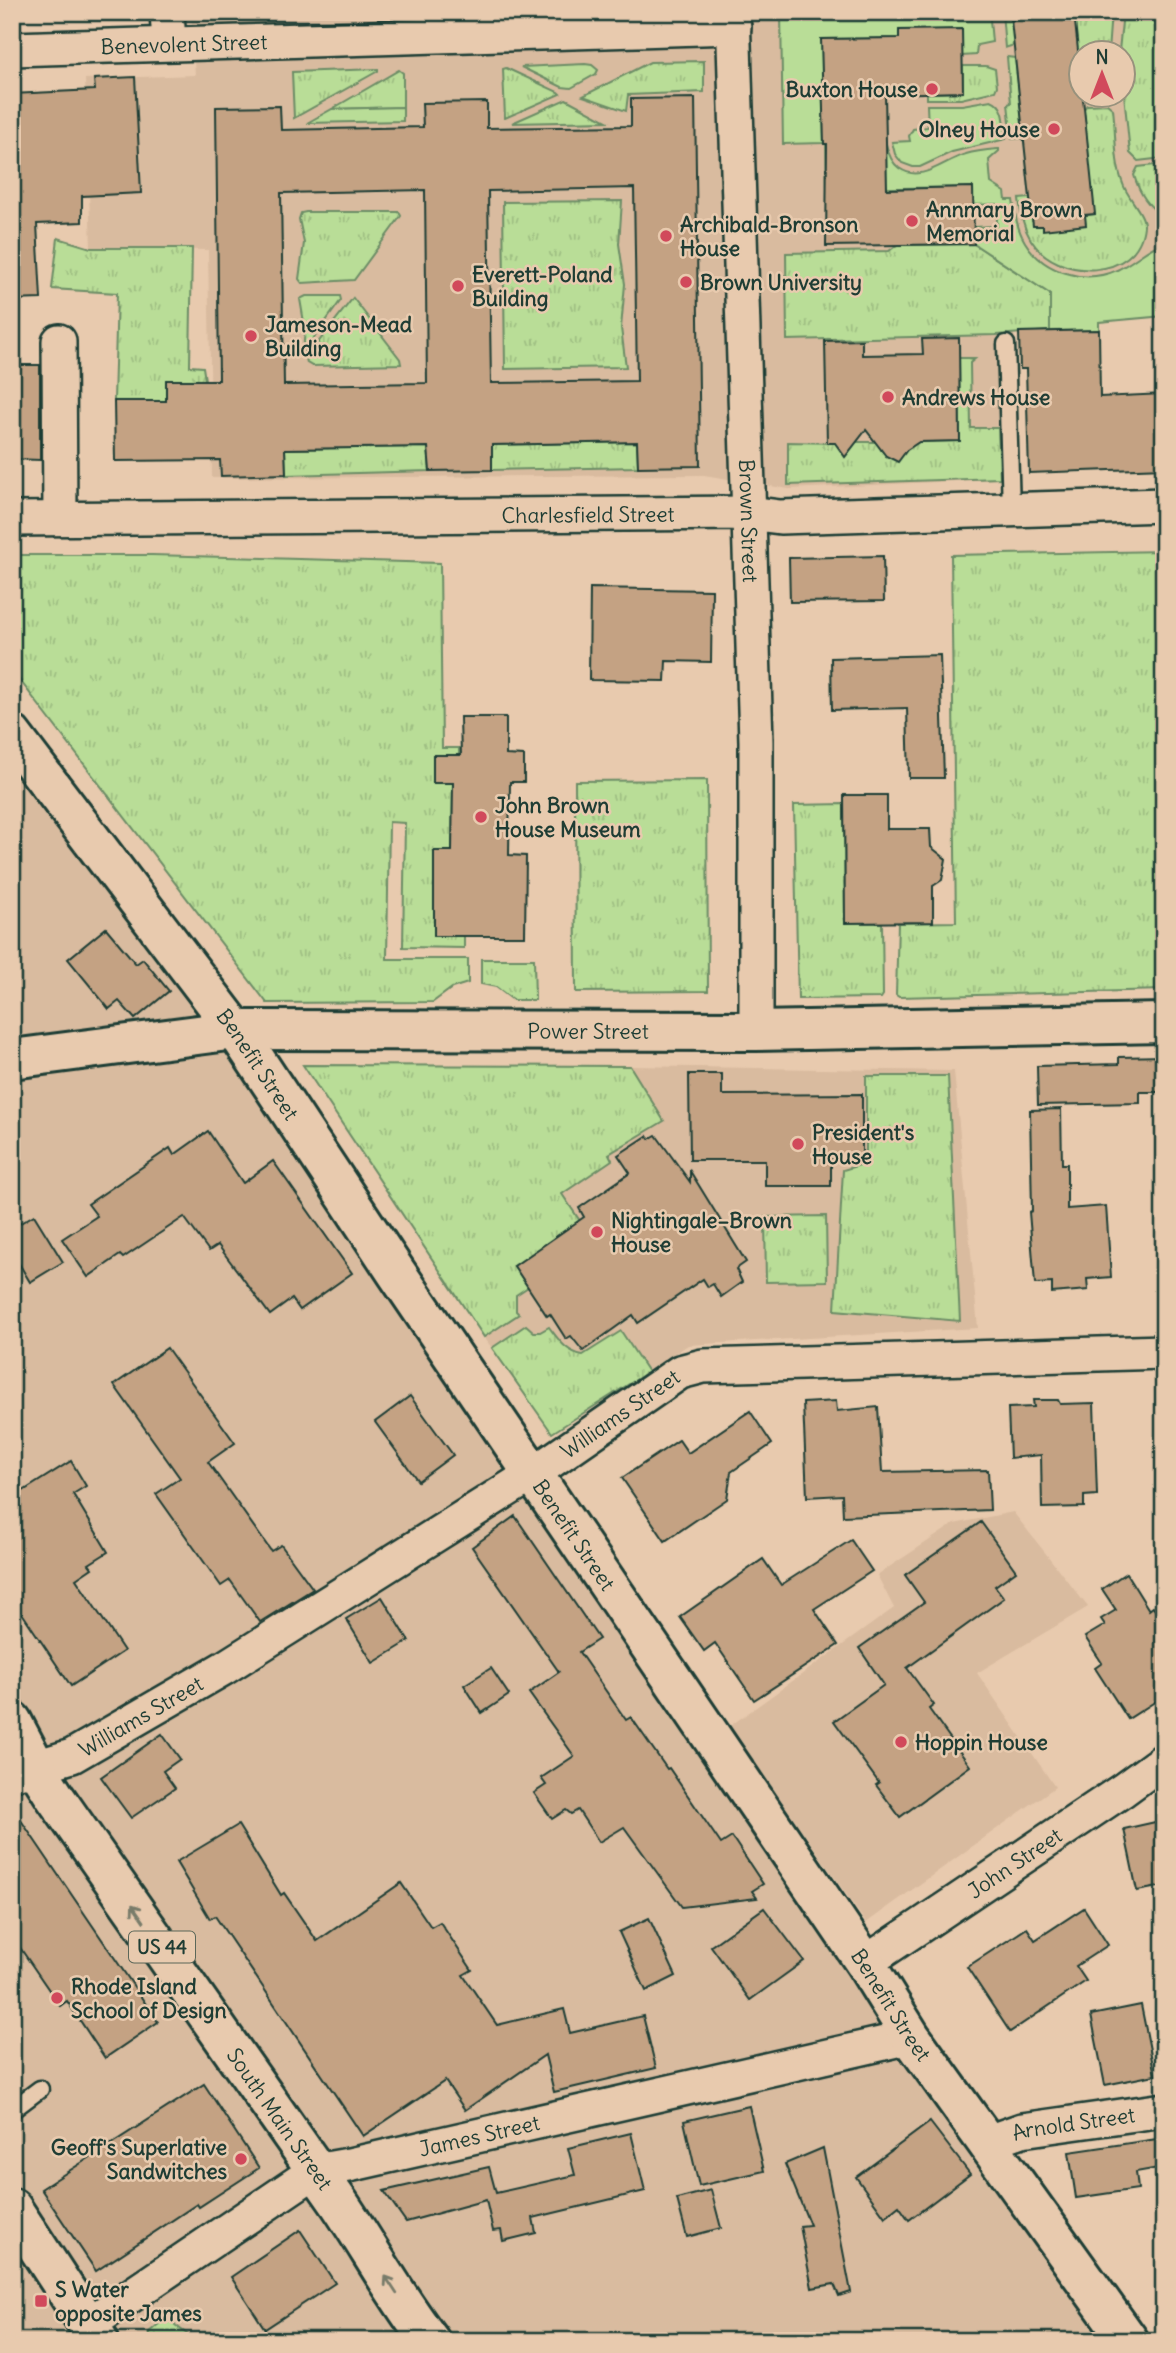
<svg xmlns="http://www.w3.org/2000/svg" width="1176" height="2353" font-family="Delius,sans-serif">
	<defs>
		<pattern id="grass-tufts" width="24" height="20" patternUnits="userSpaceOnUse" patternTransform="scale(1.75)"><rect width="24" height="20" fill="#b9dd97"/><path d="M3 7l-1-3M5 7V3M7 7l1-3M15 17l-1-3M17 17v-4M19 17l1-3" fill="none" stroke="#9fbf83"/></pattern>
	</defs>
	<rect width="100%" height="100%" fill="#e8caae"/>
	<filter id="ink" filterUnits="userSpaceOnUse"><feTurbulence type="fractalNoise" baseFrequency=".0143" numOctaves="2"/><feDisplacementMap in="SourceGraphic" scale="14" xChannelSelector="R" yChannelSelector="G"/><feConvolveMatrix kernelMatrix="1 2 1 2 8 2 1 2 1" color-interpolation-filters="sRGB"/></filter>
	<g filter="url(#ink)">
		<g fill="#d9bb9f" fill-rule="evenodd">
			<path d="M 191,12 L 1164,12 L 1164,316 L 1099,322 L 1099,330 L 1019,332 L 1014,334 L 1018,373 L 1019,478 L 789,489 L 704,475 L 212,478 L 208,250 L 91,248 L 85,79 L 195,75 ZM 1082,52 L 1124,52 L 1124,94 L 1082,94 Z"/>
			<polygon points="12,735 1123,2341 12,2341"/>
			<polygon points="303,1065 630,1066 954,1071 978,1328 688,1345 552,1433 484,1337"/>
			<polygon points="1013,1512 1088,1607 977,1673 1055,1787 866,1923 730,1726 894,1608 877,1575 954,1524"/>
		</g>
		<g fill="url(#grass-tufts)" stroke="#6c8d66" stroke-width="2">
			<polygon points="1066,12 1111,12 1108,52 1082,52 1082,94 1106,95 1079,99"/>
			<polygon points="1123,12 1154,12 1164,96 1163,158 1138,161 1130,153 1124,94 1124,52 1119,51"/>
			<polygon points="704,61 704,92 628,95 626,111 583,96 650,62"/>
			<polygon points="585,64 592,65 598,70 596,74 571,88 562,87 521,67"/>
			<polygon points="963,66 986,66 995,69 997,86 995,91 961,99 927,99 927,93 963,92"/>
			<polygon points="506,68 558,92 560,94 505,118 503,69"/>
			<polygon points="378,69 378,71 294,118 292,72"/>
			<polygon points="399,70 403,73 403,107 332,109"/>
			<polygon points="566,99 607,121 512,123"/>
			<path d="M 1107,104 L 1113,109 C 1116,133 1114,162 1123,184 C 1127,197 1145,214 1144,226 C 1138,282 1056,281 1031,240 C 1023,227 1021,214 1019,199 L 1030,198 L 1032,221 L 1094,214 L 1084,109 L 1087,105 Z"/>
			<path d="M 1164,164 L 1164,217 C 1148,207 1139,193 1134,175 L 1138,167 Z"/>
			<polygon points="622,201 619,244 625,284 621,328 626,367 505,369 503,202"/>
			<polygon points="306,212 399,212 401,216 354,280 302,283 299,279 304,243 299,219 301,213"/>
			<polygon points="58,238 91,248 192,248 190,366 203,367 205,380 166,380 166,401 114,401 117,293 52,289"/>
			<polygon points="974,244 1050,294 1050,331 996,335 787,340 786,253 889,251 897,245"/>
			<polygon points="306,296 340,296 341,300 303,353 305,328 300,299"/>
			<polygon points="353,298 400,359 401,364 312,366 307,363 306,358"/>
			<polygon points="959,358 976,358 970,363 971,428 998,428 1000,478 788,485 788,442 837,443 848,451 854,442 879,442 881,450 888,456 908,442 960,441"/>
			<polygon points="637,442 638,467 492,470 492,445"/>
			<polygon points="428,447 430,471 286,475 285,449"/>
			<polygon points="1164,551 1164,990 899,997 896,995 898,923 956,922 951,555"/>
			<polygon points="12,555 152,555 440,563 442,748 459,748 459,755 434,755 453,783 452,851 434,851 434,936 464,936 464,948 403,947 405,823 389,822 387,959 468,959 468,983 452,988 433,1002 267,1003 12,670"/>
			<polygon points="707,780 708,991 576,992 575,781"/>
			<polygon points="844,804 845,922 882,923 883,995 881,998 798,999 794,805"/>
			<polygon points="481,959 534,959 535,1000 513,1000 496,987 481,984"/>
			<polygon points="303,1065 630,1066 664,1121 609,1154 612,1160 562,1194 580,1221 514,1266 528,1287 516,1295 516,1311 519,1314 484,1337"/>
			<polygon points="866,1076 948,1076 960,1321 835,1310 843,1170 866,1163"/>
			<polygon points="826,1216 827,1281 766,1282 765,1217"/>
			<path d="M 526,1325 L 534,1332 L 540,1332 L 549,1327 C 559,1340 566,1352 583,1355 L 621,1331 L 648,1372 L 552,1433 L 492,1348 Z"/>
			<polygon points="166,2318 196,2341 153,2341 148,2333"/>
		</g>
		<g fill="#b9dd97" stroke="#6c8d66" stroke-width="2">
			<polygon points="781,12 986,12 990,20 992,42 977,45 976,55 962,56 962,29 899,38 822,39 824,143 783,144"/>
			<polygon points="1002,12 1018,12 1019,20 1012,20 1014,45 1005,48"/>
			<polygon points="1007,57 1015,58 1024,138 1012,139 1008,104 1011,103"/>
			<path d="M 991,100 C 1007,106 1004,125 1006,139 L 952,152 L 920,167 L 913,167 L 902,163 L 895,154 L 892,142 L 910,141 L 909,136 L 913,129 L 928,127 L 927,105 L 962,105 Z"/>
			<polygon points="403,107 403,121 307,123 332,109"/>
			<path d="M 826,144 L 886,144 C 888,153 891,162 899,168 C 922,184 944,160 966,154 C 976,151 988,150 999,149 L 999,151 L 989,160 L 991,183 L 1005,192 L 1006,200 L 1013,200 C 1015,214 1017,229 1025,242 C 1043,272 1084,285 1117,270 C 1134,262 1146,249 1164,242 L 1164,316 L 1099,322 L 1099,330 L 1050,331 L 1050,294 L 974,244 L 974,227 L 997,226 L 997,204 L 973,205 L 972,187 L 827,189 Z"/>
		</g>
		<g fill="#c4a283" stroke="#1f3d34" stroke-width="2" fill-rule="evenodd">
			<polygon points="1018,12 1074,12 1095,214 1085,215 1086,225 1043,230 1043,226 1033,226 1011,20 1019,20"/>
			<polygon points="962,29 963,92 885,94 887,189 973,187 974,244 826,246 827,144 824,144 821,39 899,38 899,30"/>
			<polygon points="135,77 141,193 82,196 82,222 37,224 41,299 12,300 12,94 95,90 94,79"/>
			<path d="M 695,98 L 700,466 L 638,467 L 637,442 L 492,445 L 492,470 L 430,471 L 428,447 L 285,449 L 286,474 L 221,476 L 220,460 L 115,461 L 114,401 L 166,401 L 166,380 L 219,380 L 216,107 L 280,106 L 281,130 L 423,127 L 422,103 L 487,102 L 487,128 L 631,126 L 631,99 ZM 634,188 L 637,381 L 491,383 L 488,191 ZM 425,190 L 427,383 L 284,385 L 281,193 Z"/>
			<polygon points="1099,330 1100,397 1164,394 1164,468 1029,473 1026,369 1020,369 1019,332"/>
			<polygon points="959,338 960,441 919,442 907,450 898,462 886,456 866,430 845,457 835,443 827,443 825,341 862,340 862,355 923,354 922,339"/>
			<polygon points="12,365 40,365 40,460 12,459"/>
			<polygon points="883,556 884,601 790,602 789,558"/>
			<polygon points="590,588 712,590 711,662 666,661 665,681 589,680"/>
			<polygon points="940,655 944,778 909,778 907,708 832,710 831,658"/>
			<polygon points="460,717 506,717 506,755 524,756 524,782 510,782 509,855 526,856 525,936 434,936 434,851 452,851 453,783 433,783 433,755 461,755"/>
			<polygon points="844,795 887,795 887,829 930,829 931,847 946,859 942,880 933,886 933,922 845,923"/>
			<polygon points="106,928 136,964 143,959 169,991 135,1019 119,1001 109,1009 68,959"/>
			<polygon points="1164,1056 1164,1092 1140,1092 1140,1103 1038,1105 1037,1066 1119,1064 1119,1057"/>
			<polygon points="689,1074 722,1074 722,1095 862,1094 862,1159 831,1159 831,1186 765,1186 765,1160 690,1160"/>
			<polygon points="1061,1109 1062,1164 1067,1164 1067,1209 1106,1206 1111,1277 1087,1279 1088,1290 1052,1293 1052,1283 1035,1284 1029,1212 1032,1211 1030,1110"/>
			<polygon points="208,1131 243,1183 273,1161 352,1273 300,1310 292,1299 270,1315 218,1245 209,1251 184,1217 123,1258 120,1255 88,1277 62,1239 97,1216 88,1204 170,1148 174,1155"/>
			<polygon points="656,1135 690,1182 690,1171 746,1262 736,1269 742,1282 721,1297 713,1284 708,1287 703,1279 638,1323 633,1315 583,1351 571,1336 566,1339 550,1314 547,1316 514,1266 584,1217 579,1208 630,1173 618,1155 647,1136 649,1139"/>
			<polygon points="34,1215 63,1262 30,1282 12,1252 12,1228"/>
			<polygon points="167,1348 235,1443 208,1462 271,1551 281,1545 313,1589 260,1622 230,1580 221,1586 156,1494 180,1478 114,1385"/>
			<polygon points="410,1396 453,1455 418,1481 375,1422"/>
			<polygon points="1033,1400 1058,1400 1060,1404 1094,1403 1097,1495 1084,1496 1084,1507 1042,1508 1041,1455 1010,1458 1008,1408 1034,1407"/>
			<polygon points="836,1401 837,1411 878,1407 882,1472 988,1470 990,1510 843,1516 842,1495 807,1497 803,1403"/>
			<polygon points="750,1411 772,1444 731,1472 727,1499 665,1541 622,1478 679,1440 688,1453"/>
			<polygon points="71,1461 86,1486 73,1494 108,1552 89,1564 92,1568 76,1579 124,1651 71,1686 22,1613 12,1619 12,1498"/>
			<polygon points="515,1516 599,1639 579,1652 626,1720 631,1717 667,1769 669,1768 721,1844 732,1837 763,1884 752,1891 757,1898 682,1907 624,1827 599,1842 578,1810 571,1814 566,1810 552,1819 534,1793 546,1785 541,1778 574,1756 529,1693 559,1672 472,1547"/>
			<polygon points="981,1522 1016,1571 995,1586 1004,1598 907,1668 934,1705 929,1709 970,1766 900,1817 876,1785 879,1783 834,1721 884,1685 859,1648 924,1602 905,1575"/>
			<polygon points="851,1540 872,1571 814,1609 838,1645 754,1700 715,1643 704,1651 680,1617 763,1559 781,1585"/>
			<polygon points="1126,1573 1149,1610 1153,1607 1164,1624 1164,1696 1128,1719 1095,1668 1102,1663 1085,1637 1105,1625 1101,1619 1116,1610 1102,1589"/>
			<polygon points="382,1597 409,1641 373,1663 346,1619"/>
			<polygon points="491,1668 509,1695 482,1713 464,1685"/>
			<polygon points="162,1734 180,1759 163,1771 175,1788 131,1818 101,1777"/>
			<polygon points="12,1807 158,2022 105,2058 67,2001 60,2006 12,1936"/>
			<polygon points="1164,1820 1164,1886 1137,1891 1124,1829"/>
			<polygon points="238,1825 281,1895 284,1893 317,1941 401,1883 431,1927 440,1922 472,1970 463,1975 497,2025 564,2009 570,2033 643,2016 656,2068 554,2092 545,2055 465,2110 445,2081 363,2136 215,1916 210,1919 176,1862"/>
			<polygon points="764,1908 804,1961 750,2000 711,1946"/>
			<polygon points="1084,1908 1108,1945 1076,1966 1086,1981 1010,2032 967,1967 1027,1928 1035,1940"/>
			<polygon points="649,1918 676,1976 646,1991 619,1932"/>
			<polygon points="1141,2005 1155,2075 1105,2085 1091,2015"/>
			<polygon points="204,2084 259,2168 199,2207 197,2204 96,2271 41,2189"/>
			<polygon points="749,2106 764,2171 699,2186 684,2121"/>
			<polygon points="930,2122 970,2174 909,2220 899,2206 885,2217 856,2177"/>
			<polygon points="631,2133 645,2191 533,2218 536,2233 503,2241 501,2230 493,2231 486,2200 406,2222 384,2191 489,2167 496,2193 575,2175 568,2148"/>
			<polygon points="1164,2138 1164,2167 1136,2172 1138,2189 1076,2198 1069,2152"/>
			<polygon points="823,2148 851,2292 839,2296 834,2284 812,2288 800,2226 810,2225 785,2164"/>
			<polygon points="711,2190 721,2228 687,2237 677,2199"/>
			<polygon points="300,2230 335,2283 265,2329 231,2277"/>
		</g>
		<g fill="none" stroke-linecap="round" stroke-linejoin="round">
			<g stroke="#1f3d34" stroke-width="21">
				<g id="service">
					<polyline points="1006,344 1011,509"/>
					<polyline points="12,2110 40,2089"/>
				</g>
			</g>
			<g stroke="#1f3d34" stroke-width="38">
				<g id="minor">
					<polyline points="167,12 169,43"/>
					<path id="s1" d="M 733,12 L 756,741 L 756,1031"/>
					<path id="s2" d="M 12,49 L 734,27"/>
					<polyline points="59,341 60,518"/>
					<path id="s3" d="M 12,519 L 749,513 L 780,517 L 1164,505"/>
					<path id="s4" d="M 12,1774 L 72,1756 L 224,1668 L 534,1473 L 680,1372 L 703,1366 L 1164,1352"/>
					<path id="s5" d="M 865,1963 L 1123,1790 L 1164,1760"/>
					<path id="s6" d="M 985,2143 L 1022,2130 L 1164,2110"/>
					<path id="s7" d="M 89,2324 L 315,2171 L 349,2165 L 911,2037"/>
				</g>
			</g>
			<g stroke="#1f3d34" stroke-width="44">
				<g id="tertiary">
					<path id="s8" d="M 12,735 L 236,1030 L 396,1272 L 865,1963 L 911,2037 L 1129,2341"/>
					<path id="s9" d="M 12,1059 L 236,1030 L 756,1031 L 1164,1023"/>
				</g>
			</g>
			<g stroke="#1f3d34" stroke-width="44">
				<g id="primary">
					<path id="s10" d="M 12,1721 L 36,1767 L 55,1797 C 151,1932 244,2068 339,2203 C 370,2249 396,2297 430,2341"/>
					<polyline points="12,2208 99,2341"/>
				</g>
			</g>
			<use href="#service" stroke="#e8caae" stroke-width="16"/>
			<use href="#minor" stroke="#e8caae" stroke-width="33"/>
			<use href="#tertiary" stroke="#e8caae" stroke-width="38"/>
			<use href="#primary" stroke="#e8caae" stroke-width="38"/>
		</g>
		<defs><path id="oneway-shaft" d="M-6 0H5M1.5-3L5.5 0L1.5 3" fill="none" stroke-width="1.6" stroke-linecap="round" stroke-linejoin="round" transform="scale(1.75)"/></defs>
		<g stroke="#797c6b">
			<use href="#oneway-shaft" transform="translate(138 1913) rotate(-125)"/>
			<use href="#oneway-shaft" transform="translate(391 2285) rotate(-123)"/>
		</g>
	</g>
	<g fill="#d1495b" stroke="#e8caae" stroke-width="2.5">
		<circle cx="932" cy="89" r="7"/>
		<circle cx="1054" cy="129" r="7"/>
		<circle cx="912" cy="221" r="7"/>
		<circle cx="666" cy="236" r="7"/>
		<circle cx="686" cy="282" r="7"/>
		<circle cx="458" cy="286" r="7"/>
		<circle cx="251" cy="336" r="7"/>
		<circle cx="888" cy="397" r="7"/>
		<circle cx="481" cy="817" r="7"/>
		<circle cx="798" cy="1144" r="7"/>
		<circle cx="597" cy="1232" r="7"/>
		<circle cx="901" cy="1742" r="7"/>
		<circle cx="57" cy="1998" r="7"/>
		<circle cx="241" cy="2159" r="7"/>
		<rect x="34" y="2294" width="14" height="14" rx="3.5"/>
	</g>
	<g text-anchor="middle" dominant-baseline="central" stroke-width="5" stroke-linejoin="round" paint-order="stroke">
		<rect fill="#e8caae" stroke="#5b6759" stroke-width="2" x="129" y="1931.5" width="66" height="31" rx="5"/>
		<g font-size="19" font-weight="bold" fill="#1f3d34">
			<text x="162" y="1947">US 44</text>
		</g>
		<g font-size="21" fill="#1f3d34" stroke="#e8caae">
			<text stroke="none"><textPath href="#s2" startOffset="172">Benevolent Street</textPath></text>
			<text stroke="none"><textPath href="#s3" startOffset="576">Charlesfield Street</textPath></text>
			<text stroke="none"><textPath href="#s1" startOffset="509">Brown Street</textPath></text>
			<text stroke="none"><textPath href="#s9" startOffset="578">Power Street</textPath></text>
			<text stroke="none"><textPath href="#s8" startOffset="411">Benefit Street</textPath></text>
			<text stroke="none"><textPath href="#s4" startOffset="709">Williams Street</textPath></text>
			<text stroke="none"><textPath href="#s8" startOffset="978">Benefit Street</textPath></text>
			<text stroke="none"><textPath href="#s4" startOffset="142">Williams Street</textPath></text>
			<text stroke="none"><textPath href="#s5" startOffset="180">John Street</textPath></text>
			<text stroke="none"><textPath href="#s8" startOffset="1545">Benefit Street</textPath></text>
			<text stroke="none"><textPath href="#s10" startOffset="480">South Main Street</textPath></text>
			<text stroke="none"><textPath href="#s6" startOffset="91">Arnold Street</textPath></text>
			<text stroke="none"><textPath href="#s7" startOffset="441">James Street</textPath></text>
		</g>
		<g font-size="21" font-weight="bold" fill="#1f3d34" stroke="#e8caae" text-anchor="start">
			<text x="918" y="89" text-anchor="end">Buxton House</text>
			<text x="1040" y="129" text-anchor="end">Olney House</text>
			<text x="926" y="209">Annmary Brown<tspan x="926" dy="24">Memorial</tspan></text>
			<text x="680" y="224">Archibald-Bronson<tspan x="680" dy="24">House</tspan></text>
			<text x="472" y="274">Everett-Poland<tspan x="472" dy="24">Building</tspan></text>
			<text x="700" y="282">Brown University</text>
			<text x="265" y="324">Jameson-Mead<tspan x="265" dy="24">Building</tspan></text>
			<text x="902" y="397">Andrews House</text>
			<text x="495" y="805">John Brown<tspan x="495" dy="24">House Museum</tspan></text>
			<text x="812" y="1132">President's<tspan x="812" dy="24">House</tspan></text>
			<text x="611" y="1220">Nightingale–Brown<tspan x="611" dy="24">House</tspan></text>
			<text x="915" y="1742">Hoppin House</text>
			<text x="71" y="1986">Rhode Island<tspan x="71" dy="24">School of Design</tspan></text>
			<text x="227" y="2147" text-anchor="end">Geoff's Superlative<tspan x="227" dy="24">Sandwitches</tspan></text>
			<text x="55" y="2289">S Water<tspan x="55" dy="24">opposite James</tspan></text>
		</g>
	</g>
	<rect width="1176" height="2353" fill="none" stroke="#e8caae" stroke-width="42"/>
	<rect x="21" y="21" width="1134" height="2311" fill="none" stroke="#1f3d34" stroke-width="2.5" filter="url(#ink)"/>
	<g transform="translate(1102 74)"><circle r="33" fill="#e8caae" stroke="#98927d" stroke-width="2"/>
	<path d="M0-5L12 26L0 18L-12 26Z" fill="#d1495b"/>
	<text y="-10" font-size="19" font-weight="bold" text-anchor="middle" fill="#1f3d34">N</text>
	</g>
</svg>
